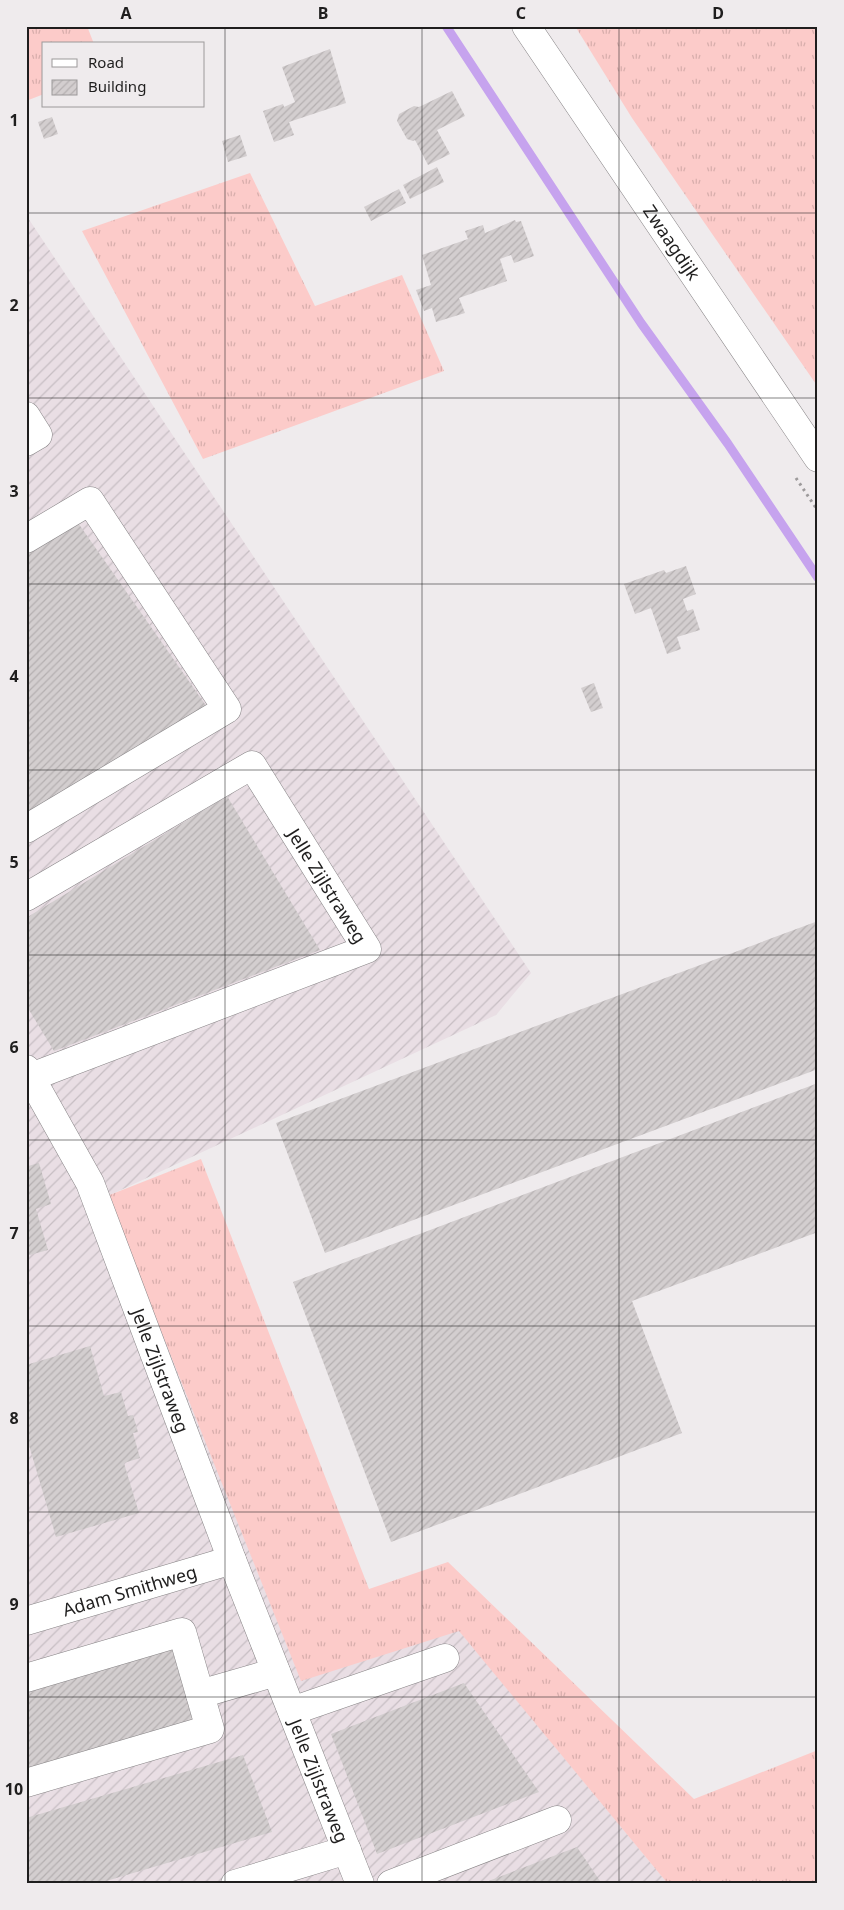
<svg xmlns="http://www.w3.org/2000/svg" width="844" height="1910" font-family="'Noto Sans',sans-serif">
	<defs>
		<pattern id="industrial-furrows" width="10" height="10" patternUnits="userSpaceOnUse" patternTransform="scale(1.25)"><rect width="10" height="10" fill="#e9dee4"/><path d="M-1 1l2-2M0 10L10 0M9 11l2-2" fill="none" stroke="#c7bec3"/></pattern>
		<pattern id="grass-tufts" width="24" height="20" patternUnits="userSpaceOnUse" patternTransform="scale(1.25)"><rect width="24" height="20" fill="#fccbc9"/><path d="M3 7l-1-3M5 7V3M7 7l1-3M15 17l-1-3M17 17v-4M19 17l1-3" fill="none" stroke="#d8aeac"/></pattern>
		<pattern id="building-hatch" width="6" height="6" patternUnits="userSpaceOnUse" patternTransform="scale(1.25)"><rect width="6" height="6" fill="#d3cecf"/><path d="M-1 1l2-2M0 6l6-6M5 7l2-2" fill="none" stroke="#b5b0b1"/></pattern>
	</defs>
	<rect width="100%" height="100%" fill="#efebed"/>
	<polygon fill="url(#industrial-furrows)" points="26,215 531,973 496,1015 108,1196 301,1680 459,1630 668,1884 26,1884"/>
	<g fill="url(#grass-tufts)">
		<polygon points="26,26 87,26 94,44 44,44 44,94 26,101"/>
		<polygon points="575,26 818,26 818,387 632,118"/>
		<polygon points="250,173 315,306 402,275 444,371 203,459 82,231"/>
		<polygon points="201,1159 369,1589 448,1562 694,1799 818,1750 818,1884 668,1884 459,1631 301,1681 107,1196"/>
	</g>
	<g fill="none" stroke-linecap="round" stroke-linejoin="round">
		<polyline stroke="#c6a3ee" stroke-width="9" points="446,26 641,323 728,444 818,578"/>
	</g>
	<g fill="url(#building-hatch)">
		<polygon points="330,49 346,103 289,122 294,135 274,142 263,111 283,104 284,107 295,102 282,67"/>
		<polygon points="452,91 465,116 437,130 450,154 428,165 415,140 413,141 407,139 397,121 399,114 414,106 419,107"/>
		<polygon points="52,117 58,134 44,139 38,122"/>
		<polygon points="240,135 247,156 228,162 222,141"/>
		<polygon points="437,167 444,182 410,199 403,185"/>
		<polygon points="399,189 406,203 371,221 364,207"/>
		<polygon points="515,220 516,222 521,221 534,256 514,263 511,255 500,259 507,281 459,298 465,313 436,322 432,308 424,311 416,290 431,285 422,255 468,239 465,231 483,225 485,233"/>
		<polygon points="76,520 207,707 26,815 26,549"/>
		<polygon points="686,566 696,594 683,599 687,611 693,609 700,630 677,637 681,649 667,654 651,608 635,614 624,584 664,570 666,573"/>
		<polygon points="594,683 603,708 591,712 581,688"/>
		<polygon points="227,796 320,950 54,1051 26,1005 26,918"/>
		<polygon points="818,921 818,1069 325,1253 276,1123"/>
		<polygon points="818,1083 818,1232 632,1301 682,1433 391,1542 293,1282"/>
		<polygon points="26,1162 28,1166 39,1163 51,1204 36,1209 48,1250 26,1256"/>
		<polygon points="90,1346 104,1396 121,1392 128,1416 133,1415 138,1432 133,1433 140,1458 124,1463 139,1513 56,1537 26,1435 26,1365"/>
		<polygon points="172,1646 195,1723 26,1774 26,1690"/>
		<polygon points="464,1683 539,1792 377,1854 331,1734"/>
		<polygon points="243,1755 272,1832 96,1884 30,1884 26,1872 26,1818"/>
		<polygon points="577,1847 602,1884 481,1884"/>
	</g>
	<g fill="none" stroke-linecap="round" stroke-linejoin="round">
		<g stroke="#878486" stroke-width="29">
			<g id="minor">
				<path id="s1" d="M 526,26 L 818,458"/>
				<polyline points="26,416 38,435 26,442"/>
				<polyline points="26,539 90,501 227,709 26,829"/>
				<path id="s2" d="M 26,897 L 252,765 L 367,949 L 31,1077"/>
				<path id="s3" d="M 26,1069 L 90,1183 L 232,1560 L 360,1884"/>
				<path id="s4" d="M 26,1621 L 232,1560"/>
				<polyline points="26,1678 182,1632 210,1729 26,1783"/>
				<polyline points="200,1694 276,1672"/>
				<polyline points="292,1711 445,1658"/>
				<polyline points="235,1884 347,1850"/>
				<polyline points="391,1884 557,1820"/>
			</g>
		</g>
		<polyline stroke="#9d9a9b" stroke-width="3" stroke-dasharray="2.5 4" stroke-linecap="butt" points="796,478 818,511"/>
		<use href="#minor" stroke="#fff" stroke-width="28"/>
	</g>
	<path fill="none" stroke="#1f1e1e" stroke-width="1" stroke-opacity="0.55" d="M 225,26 L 225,1884M 422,26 L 422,1884M 619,26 L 619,1884M 26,213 L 818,213M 26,398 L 818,398M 26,584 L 818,584M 26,770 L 818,770M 26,955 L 818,955M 26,1140 L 818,1140M 26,1326 L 818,1326M 26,1512 L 818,1512M 26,1697 L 818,1697"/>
	<g text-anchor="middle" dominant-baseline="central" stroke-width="4" stroke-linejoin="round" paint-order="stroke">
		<g font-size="18" fill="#1f1e1e" stroke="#efebed">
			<text stroke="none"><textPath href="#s1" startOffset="261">Zwaagdijk</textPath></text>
			<text stroke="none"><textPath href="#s2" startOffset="404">Jelle Zijlstraweg</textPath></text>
			<text stroke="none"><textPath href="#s3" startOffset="331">Jelle Zijlstraweg</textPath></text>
			<text stroke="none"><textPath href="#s4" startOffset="108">Adam Smithweg</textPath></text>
			<text stroke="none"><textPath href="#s3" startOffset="771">Jelle Zijlstraweg</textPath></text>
		</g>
	</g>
	<rect width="844" height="1910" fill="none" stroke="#efebed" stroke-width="55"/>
	<rect x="42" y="42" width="162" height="65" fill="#efebed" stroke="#9c999a"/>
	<rect x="52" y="59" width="25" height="8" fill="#ffffff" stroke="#9c999a"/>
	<text x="88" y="68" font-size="15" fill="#1f1e1e">Road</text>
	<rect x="52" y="80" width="25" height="15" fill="url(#building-hatch)" stroke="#9c999a"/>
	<text x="88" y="92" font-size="15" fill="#1f1e1e">Building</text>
	<rect x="28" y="28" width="788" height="1854" fill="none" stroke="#1f1e1e" stroke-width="2"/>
	<g font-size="16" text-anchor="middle" font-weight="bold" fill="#1f1e1e">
		<text x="126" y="19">A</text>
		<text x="323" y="19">B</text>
		<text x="521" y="19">C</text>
		<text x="718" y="19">D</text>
		<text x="14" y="126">1</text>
		<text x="14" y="311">2</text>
		<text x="14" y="497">3</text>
		<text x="14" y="682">4</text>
		<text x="14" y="868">5</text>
		<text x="14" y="1053">6</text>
		<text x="14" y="1239">7</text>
		<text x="14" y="1424">8</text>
		<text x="14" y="1610">9</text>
		<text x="14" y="1795">10</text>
	</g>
</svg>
